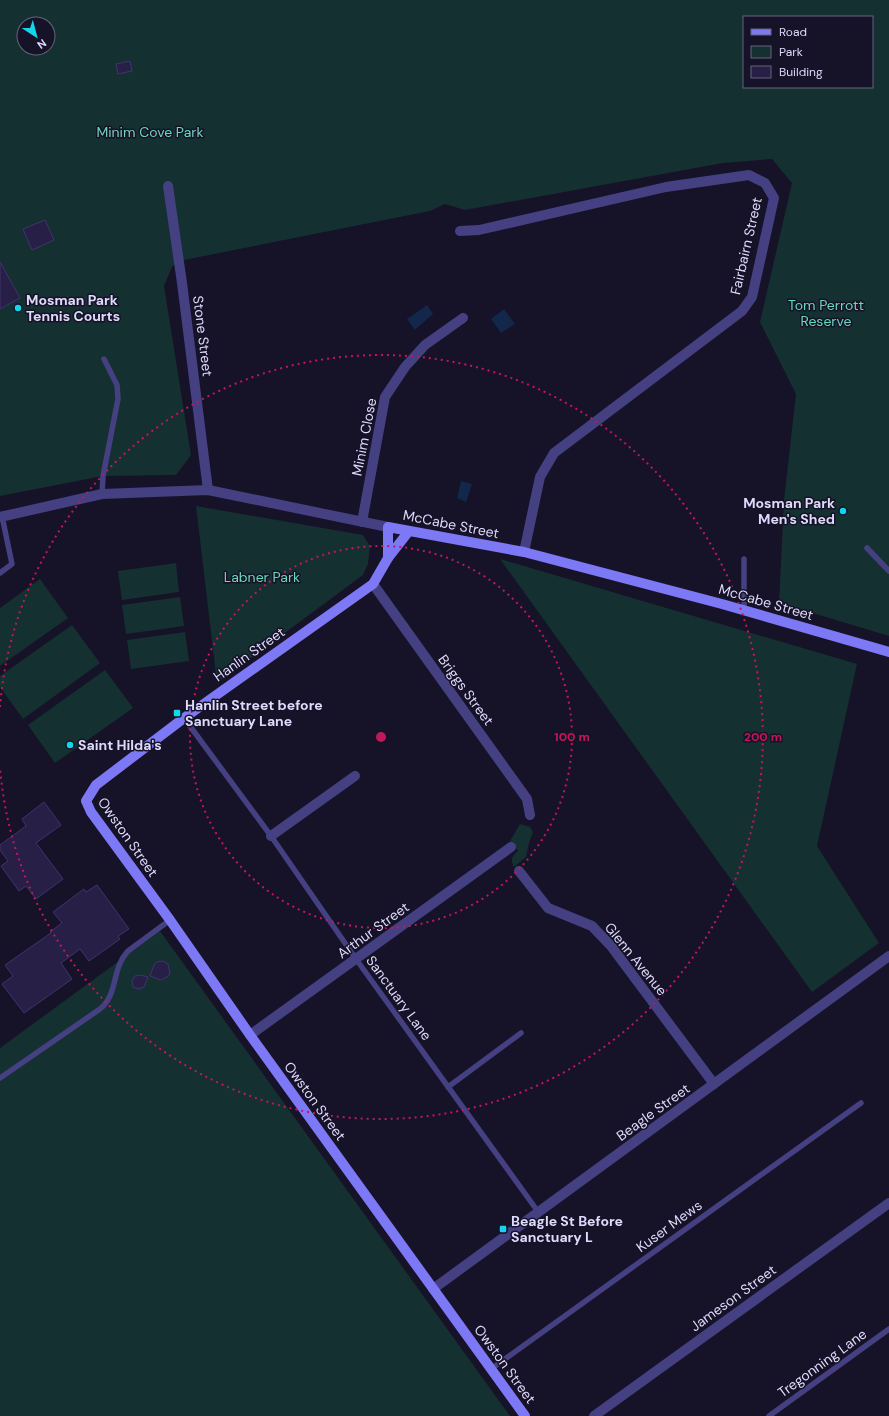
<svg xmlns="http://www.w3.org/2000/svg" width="889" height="1416" font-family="'DM Sans',sans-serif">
	<rect width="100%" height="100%" fill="#161227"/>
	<g fill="#153030" fill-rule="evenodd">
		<path d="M 0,0 L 889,0 L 889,636 L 779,603 L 784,500 L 796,394 L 760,322 L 792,183 L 772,159 L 723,163 L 465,210 L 445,204 L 430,211 L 179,261 L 172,267 L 164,286 L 191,455 L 176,475 L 103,476 L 0,496 ZM 744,17 L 872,17 L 872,87 L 744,87 ZM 24,24 L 48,24 L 48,48 L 24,48 Z"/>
		<polygon points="196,506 363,535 370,546 368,564 363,575 217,683"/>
		<polygon points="500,559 857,664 817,846 879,943 812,992"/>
		<polygon points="176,563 179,592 122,600 118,571"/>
		<polygon points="40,579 68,618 0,666 0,608"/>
		<polygon points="180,597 184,626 126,634 122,605"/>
		<polygon points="72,625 100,663 23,719 0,687 0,676"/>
		<polygon points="185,632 189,661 131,669 127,640"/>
		<polygon points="105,670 133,708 55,763 28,725"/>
		<path d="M 520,824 L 530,827 L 533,832 L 529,843 L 526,857 L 514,867 C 510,860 512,856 518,851 L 510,841 Z"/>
		<polygon points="160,931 510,1416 0,1416 0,1048"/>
	</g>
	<g fill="#12274a">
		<polygon points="427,305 433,314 415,330 407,319"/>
		<polygon points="504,309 515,324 501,333 491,319"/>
		<polygon points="461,481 472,484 466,502 457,498"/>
	</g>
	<g fill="#281f46" stroke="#403371">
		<polygon points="130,61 132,71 118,74 116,64"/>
		<polygon points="45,220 54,240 32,250 23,229"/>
		<polygon points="0,262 20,298 0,309"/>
		<polygon points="44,802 61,825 36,843 63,879 36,899 26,886 19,891 1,866 8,861 0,850 0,845 26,826 22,819"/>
		<polygon points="97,885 129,929 118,936 120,939 89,961 80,949 61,963 72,979 24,1013 2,984 13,976 5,965 51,933 50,932 62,923 53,912 84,889 86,892"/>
		<polygon points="163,961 168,964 169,968 170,974 167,977 161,980 150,976 154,965 157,962"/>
		<polygon points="140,975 148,977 144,987 138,989 133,987 132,981 135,976"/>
	</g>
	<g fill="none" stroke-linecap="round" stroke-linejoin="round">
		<g stroke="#444082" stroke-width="5.5">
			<polyline points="102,494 103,476 118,399 117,385 104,359"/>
			<polyline points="867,548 889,571"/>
			<polyline points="744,559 744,610"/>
			<polyline points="0,573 12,564 2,516"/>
			<polyline points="184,718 271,836 356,959 539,1213"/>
			<path d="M 0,1078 L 100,1009 C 119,993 111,969 128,951 L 170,920"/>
			<polyline points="448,1087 521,1033"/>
			<polyline points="491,1369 861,1103"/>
			<polyline points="769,1416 889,1329"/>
		</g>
		<g stroke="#444082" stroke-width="10">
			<polyline points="168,186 182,283 208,490"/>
			<polyline points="460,231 479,230 666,187 749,175 765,183 774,198 752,297 742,311 554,453 540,477 524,552"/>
			<polyline points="0,517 102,494 208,490 388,527"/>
			<polyline points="362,522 385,397 405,367 425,345 463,318"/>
			<polyline points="373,584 527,799 530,815"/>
			<polyline points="271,836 355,776"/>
			<polyline points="519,871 548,908 592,926 611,946 714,1084"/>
			<polyline points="250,1035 511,847"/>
			<polyline points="433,1289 889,956"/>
			<polyline points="594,1416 889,1203"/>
		</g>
		<g stroke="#7d78f5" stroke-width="10">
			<polyline points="409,531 388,558 373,584 184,718 96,785 86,801 91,812 170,920 250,1035 525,1416"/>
			<polyline points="388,558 388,527 524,552 722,604 889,652"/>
		</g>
	</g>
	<g fill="none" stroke="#c2185b" stroke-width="2" stroke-dasharray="2 4">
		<circle cx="381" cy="737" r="191"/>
		<path d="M0 707A382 382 0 1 1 0 767"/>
	</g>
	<g fill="#14d5ee" stroke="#161227" stroke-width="1.5">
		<circle cx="18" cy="308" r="4"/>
		<circle cx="843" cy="511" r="4"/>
		<rect x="173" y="709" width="8" height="8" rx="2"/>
		<circle cx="70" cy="745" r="4"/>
		<rect x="499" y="1225" width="8" height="8" rx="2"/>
	</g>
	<g text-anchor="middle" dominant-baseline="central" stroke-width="3" stroke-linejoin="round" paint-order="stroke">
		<g font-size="14" fill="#6ad8bf" stroke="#161227">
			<text x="150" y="132">Minim Cove Park</text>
			<text x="826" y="305">Tom Perrott<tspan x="826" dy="16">Reserve</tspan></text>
			<text x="262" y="577">Labner Park</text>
		</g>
		<g font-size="14" fill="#dedafc" stroke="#161227">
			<text transform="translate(746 246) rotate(-77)">Fairbairn Street</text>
			<text transform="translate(203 336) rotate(83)">Stone Street</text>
			<text transform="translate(364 437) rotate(-79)">Minim Close</text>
			<text transform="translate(451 524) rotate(11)">McCabe Street</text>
			<text transform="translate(766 602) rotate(16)">McCabe Street</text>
			<text transform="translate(249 654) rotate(-35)">Hanlin Street</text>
			<text transform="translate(466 690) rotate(54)">Briggs Street</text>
			<text transform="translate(128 837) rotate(55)">Owston Street</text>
			<text transform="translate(373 930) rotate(-36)">Arthur Street</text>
			<text transform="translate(636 959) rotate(51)">Glenn Avenue</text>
			<text transform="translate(399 998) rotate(54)">Sanctuary Lane</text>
			<text transform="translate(315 1101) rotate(54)">Owston Street</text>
			<text transform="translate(653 1112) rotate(-36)">Beagle Street</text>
			<text transform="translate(669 1226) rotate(-36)">Kuser Mews</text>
			<text transform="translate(733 1298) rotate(-36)">Jameson Street</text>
			<text transform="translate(822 1363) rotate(-36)">Tregonning Lane</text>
			<text transform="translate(505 1364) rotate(54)">Owston Street</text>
		</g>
		<g font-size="14" font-weight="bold" fill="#dedafc" stroke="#161227" text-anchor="start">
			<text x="26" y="300">Mosman Park<tspan x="26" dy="16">Tennis Courts</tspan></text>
			<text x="835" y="503" text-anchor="end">Mosman Park<tspan x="835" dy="16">Men's Shed</tspan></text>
			<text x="185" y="705">Hanlin Street before<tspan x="185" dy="16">Sanctuary Lane</tspan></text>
			<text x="78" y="745">Saint Hilda's</text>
			<text x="511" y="1221">Beagle St Before<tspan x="511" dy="16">Sanctuary L</tspan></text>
		</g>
	</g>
	<circle cx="381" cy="737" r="6" fill="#c2185b" stroke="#161227" stroke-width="2"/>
	<g font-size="12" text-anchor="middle" font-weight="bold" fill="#c2185b" stroke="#161227" stroke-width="3" stroke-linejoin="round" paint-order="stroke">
		<text x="572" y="741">100 m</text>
		<text x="763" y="741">200 m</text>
	</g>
	<rect x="743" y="16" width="130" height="72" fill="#161227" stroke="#66627c"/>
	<rect x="751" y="29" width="20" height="6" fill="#7d78f5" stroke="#66627c"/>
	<text x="779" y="36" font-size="12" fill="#dedafc">Road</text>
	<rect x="751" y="46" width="20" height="12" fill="#153030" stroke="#66627c"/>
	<text x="779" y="56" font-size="12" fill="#dedafc">Park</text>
	<rect x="751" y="66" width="20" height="12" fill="#281f46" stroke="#66627c"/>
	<text x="779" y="76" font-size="12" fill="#dedafc">Building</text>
	<g transform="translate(36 36) rotate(144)"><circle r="19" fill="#161227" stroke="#66627c"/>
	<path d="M0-3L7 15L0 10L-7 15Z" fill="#14d5ee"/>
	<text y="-6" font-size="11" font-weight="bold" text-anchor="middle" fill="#dedafc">N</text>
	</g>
</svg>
